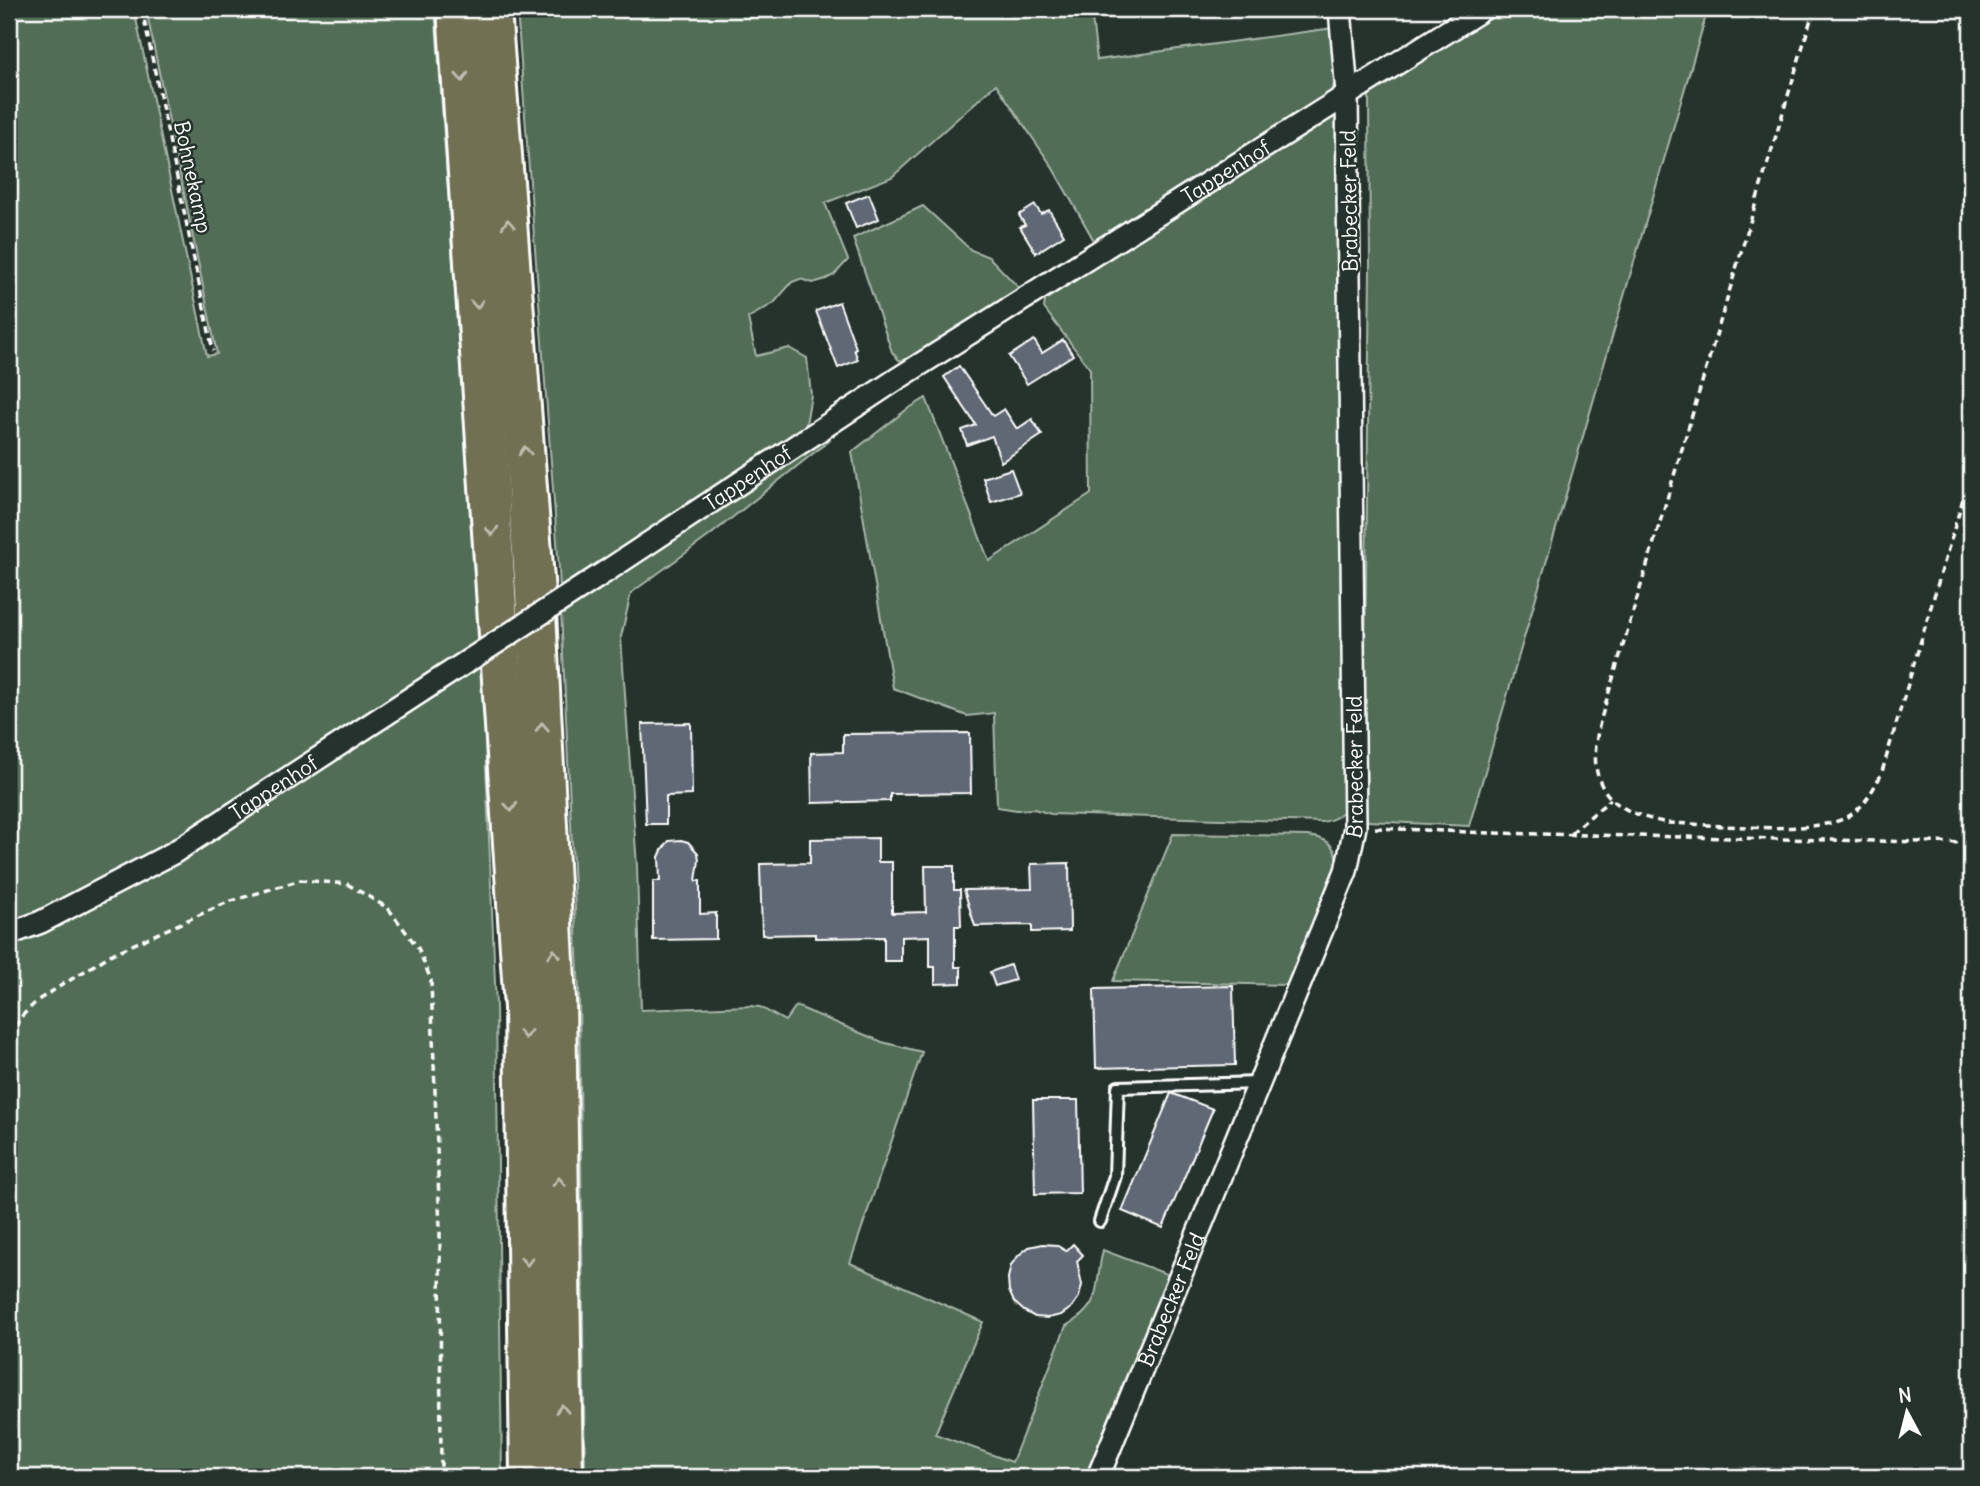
<svg xmlns="http://www.w3.org/2000/svg" width="1980" height="1486" font-family="Delius,sans-serif">
	<rect width="100%" height="100%" fill="#26332d"/>
	<filter id="ink" filterUnits="userSpaceOnUse"><feTurbulence type="fractalNoise" baseFrequency=".0143" numOctaves="2"/><feDisplacementMap in="SourceGraphic" scale="14" xChannelSelector="R" yChannelSelector="G"/><feConvolveMatrix kernelMatrix="1 2 1 2 8 2 1 2 1" color-interpolation-filters="sRGB"/></filter>
	<g filter="url(#ink)">
		<g fill="#516d55" stroke="#a8b6aa" stroke-width="2">
			<polygon points="9,9 134,9 207,356 217,354 146,9 435,9 482,667 496,1007 502,1477 9,1477 9,1006 13,996 9,996"/>
			<path d="M 517,9 L 1091,9 L 1097,60 L 1334,28 L 1337,80 L 1326,99 L 1096,244 L 1051,165 L 996,84 L 892,177 L 825,203 L 848,260 L 834,275 L 826,279 L 813,283 L 800,279 L 792,282 L 774,303 L 748,318 L 756,356 L 789,348 L 807,358 L 811,395 L 806,424 L 830,440 L 709,536 L 631,593 L 621,637 L 637,866 L 641,1010 L 750,1006 L 760,1007 L 785,1021 L 796,1006 L 882,1042 L 922,1052 L 850,1263 L 983,1322 L 935,1434 L 1012,1462 L 1066,1326 C 1104,1305 1094,1286 1103,1250 L 1169,1275 L 1085,1477 L 585,1477 L 579,995 L 559,569 Z"/>
			<polygon points="1503,9 1708,9 1469,826 1368,821 1363,811 1370,271 1369,92"/>
			<path d="M 1327,115 L 1338,118 L 1346,808 C 1339,817 1333,820 1322,822 L 1051,814 L 1034,809 L 1017,810 L 997,807 L 994,713 L 967,716 L 893,688 L 852,452 L 906,410 L 926,398 L 989,561 L 1091,494 L 1090,369 L 1044,308 L 1046,295 Z"/>
			<polygon points="923,206 971,250 989,257 1023,292 912,362 899,360 892,352 853,238"/>
			<path d="M 1173,834 L 1307,836 C 1324,838 1335,842 1337,861 L 1288,985 L 1113,981 Z"/>
		</g>
		<g fill="#606774" stroke="#fff" stroke-width="2">
			<polygon points="869,194 879,219 856,228 846,203"/>
			<polygon points="1035,205 1041,214 1049,210 1064,235 1036,253 1020,227 1025,225 1019,215"/>
			<polygon points="839,302 856,348 854,349 858,360 838,368 816,311"/>
			<polygon points="1034,340 1042,353 1063,340 1073,355 1027,384 1009,356"/>
			<polygon points="959,366 993,416 1004,409 1017,429 1032,419 1042,435 1001,462 992,436 967,445 962,430 976,425 944,377"/>
			<polygon points="1011,469 1020,493 991,502 983,478"/>
			<polygon points="691,723 692,795 666,796 666,824 646,824 642,724"/>
			<polygon points="970,733 971,793 890,794 890,801 812,803 811,753 843,752 843,734"/>
			<polygon points="878,838 878,862 892,862 892,913 926,912 925,866 954,866 954,890 960,890 961,926 955,926 955,967 961,967 961,983 935,984 935,967 930,967 930,936 901,937 901,961 884,961 884,937 815,938 815,934 762,935 760,864 810,863 810,839"/>
			<polygon points="681,840 688,842 698,853 699,860 696,881 700,881 700,914 716,913 716,939 653,940 653,881 660,881 659,857 662,850 669,841"/>
			<polygon points="1069,863 1070,931 1032,932 1032,925 975,926 964,890 1032,889 1031,864"/>
			<polygon points="1010,965 1015,980 995,986 990,972"/>
			<polygon points="1233,986 1235,1065 1096,1068 1094,989"/>
			<polygon points="1171,1093 1213,1109 1163,1228 1122,1211"/>
			<polygon points="1033,1100 1078,1100 1080,1193 1035,1194"/>
			<polygon points="1043,1244 1056,1245 1066,1251 1073,1244 1083,1255 1077,1261 1082,1285 1079,1297 1071,1308 1061,1315 1048,1318 1035,1317 1024,1311 1014,1302 1009,1291 1008,1278 1011,1265 1019,1255 1029,1247"/>
		</g>
		<g fill="none" stroke-linecap="round" stroke-linejoin="round">
			<g stroke="#fff" stroke-width="16">
				<polyline id="lane" points="1100,1221 1115,1176 1118,1087 1260,1083"/>
			</g>
			<g stroke="#fff" stroke-width="26">
				<g id="street">
					<path id="s1" d="M 599,576 L 897,379 L 1483,9"/>
					<path id="s2" d="M 9,934 L 41,922 L 173,853 L 437,681"/>
					<path id="s3" d="M 1098,1477 L 1346,871 L 1355,827 L 1347,93 L 1340,9"/>
				</g>
			</g>
			<g stroke="#fff" stroke-width="44">
				<g id="highway">
					<polyline points="457,9 524,1008 530,1477"/>
					<polyline points="491,9 535,593 556,1000 563,1477"/>
				</g>
			</g>
			<g stroke="#fff" stroke-width="3.5" stroke-dasharray="7 5" stroke-linecap="butt">
				<polyline points="142,9 213,351"/>
				<path d="M 1814,9 L 1600,722 C 1585,784 1606,811 1668,823 C 1710,824 1813,836 1847,817 C 1864,808 1872,791 1881,775 L 1971,472"/>
				<polyline points="1375,828 1491,833 1971,843"/>
				<polyline points="1571,833 1611,799"/>
				<polyline points="9,1037 20,1018 38,1000 112,954 228,902 301,880 347,884 388,908 418,948 431,980 440,1230 441,1477"/>
			</g>
			<use href="#lane" stroke="#26332d" stroke-width="10"/>
			<use href="#street" stroke="#26332d" stroke-width="21"/>
			<use href="#highway" stroke="#716f52" stroke-width="38"/>
			<g stroke="#fff" stroke-width="26" stroke-linecap="butt">
				<polyline id="street-bridge" points="437,681 599,576"/>
			</g>
			<use href="#street-bridge" stroke="#26332d" stroke-width="21"/>
		</g>
		<defs><path id="oneway-chevron" d="M-2-3.5L2.5 0L-2 3.5" fill="none" stroke-width="1.6" stroke-linecap="round" stroke-linejoin="round" transform="scale(1.75)"/></defs>
		<g stroke="#bfbeb1">
			<use href="#oneway-chevron" transform="translate(462 77) rotate(86)"/>
			<use href="#oneway-chevron" transform="translate(508 224) rotate(-94)"/>
			<use href="#oneway-chevron" transform="translate(477 304) rotate(86)"/>
			<use href="#oneway-chevron" transform="translate(525 451) rotate(-94)"/>
			<use href="#oneway-chevron" transform="translate(492 531) rotate(86)"/>
			<use href="#oneway-chevron" transform="translate(542 727) rotate(-93)"/>
			<use href="#oneway-chevron" transform="translate(511 807) rotate(86)"/>
			<use href="#oneway-chevron" transform="translate(554 954) rotate(-93)"/>
			<use href="#oneway-chevron" transform="translate(525 1034) rotate(89)"/>
			<use href="#oneway-chevron" transform="translate(559 1182) rotate(-91)"/>
			<use href="#oneway-chevron" transform="translate(527 1261) rotate(89)"/>
			<use href="#oneway-chevron" transform="translate(562 1409) rotate(-91)"/>
		</g>
	</g>
	<g text-anchor="middle" dominant-baseline="central" stroke-width="5" stroke-linejoin="round" paint-order="stroke">
		<g font-size="21" fill="#fff" stroke="#26332d">
			<text stroke="none"><textPath href="#s1" startOffset="746">Tappenhof</textPath></text>
			<text transform="translate(193 177) rotate(78)">Bohnekamp</text>
			<text transform="translate(1349 201) rotate(-91)">Brabecker Feld</text>
			<text stroke="none"><textPath href="#s1" startOffset="178">Tappenhof</textPath></text>
			<text stroke="none"><textPath href="#s3" startOffset="760">Brabecker Feld</textPath></text>
			<text stroke="none"><textPath href="#s2" startOffset="303">Tappenhof</textPath></text>
			<text stroke="none"><textPath href="#s3" startOffset="192">Brabecker Feld</textPath></text>
		</g>
	</g>
	<rect width="1980" height="1486" fill="none" stroke="#26332d" stroke-width="35"/>
	<rect x="18" y="18" width="1945" height="1451" fill="none" stroke="#fff" stroke-width="2.5" filter="url(#ink)"/>
	<g transform="translate(1907 1412) rotate(353)" stroke="#26332d" stroke-width="5" paint-order="stroke">
	<path d="M0-5L12 26L0 18L-12 26Z" fill="#ffffff"/>
	<text y="-10" font-size="19" font-weight="bold" text-anchor="middle" fill="#ffffff">N</text>
	</g>
</svg>
